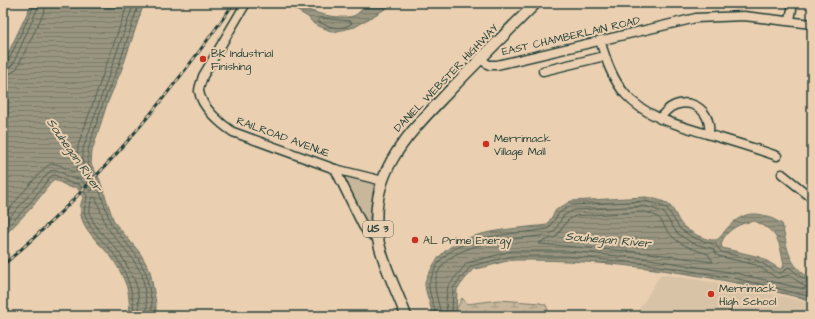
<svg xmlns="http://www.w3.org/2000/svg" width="815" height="319" font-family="'Architects Daughter',sans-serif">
	<defs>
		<pattern id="wetland-marsh" width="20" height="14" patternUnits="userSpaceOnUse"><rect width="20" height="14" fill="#c9b79c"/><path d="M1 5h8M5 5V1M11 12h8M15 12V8" fill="none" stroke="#a39680"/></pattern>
		<pattern id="water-rules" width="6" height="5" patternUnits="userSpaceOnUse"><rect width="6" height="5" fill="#999580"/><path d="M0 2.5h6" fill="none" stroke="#7c7b6a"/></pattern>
	</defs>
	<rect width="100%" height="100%" fill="#eacfb1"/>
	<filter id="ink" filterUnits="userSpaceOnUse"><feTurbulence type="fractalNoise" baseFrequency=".025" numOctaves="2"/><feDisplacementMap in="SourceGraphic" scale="8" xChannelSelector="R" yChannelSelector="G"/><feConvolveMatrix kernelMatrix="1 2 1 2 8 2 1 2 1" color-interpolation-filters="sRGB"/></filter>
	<g filter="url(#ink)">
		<polygon fill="#d9c3a6" points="661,274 737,286 812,303 812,316 635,316"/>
		<polygon fill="url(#wetland-marsh)" stroke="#747a68" points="462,298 467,304 499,300 540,303 546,305 549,313 546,316 456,316 457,308"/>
		<polygon fill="#c9b79c" stroke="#747a68" points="344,175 371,182 374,186 370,218 367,221 364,220 343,176"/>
		<g fill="url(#water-rules)" stroke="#687262" fill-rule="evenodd">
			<path d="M 32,3 L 144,3 L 123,66 L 107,104 L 92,151 L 91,164 L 99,178 L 114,222 L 140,253 L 150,271 L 156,303 L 156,316 L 130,316 C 129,305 130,293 125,282 C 122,274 117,265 112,258 C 98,241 72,222 83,198 L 77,187 L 69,187 L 54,179 L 32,207 L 3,237 L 3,64 Z"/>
			<path d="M 284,3 L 297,3 C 307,13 340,20 353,16 C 359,14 363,8 366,3 L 395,3 L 355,27 L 333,32 L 314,24 L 308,17 Z"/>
			<path d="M 646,197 C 654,199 663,200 669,205 C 675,210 677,220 682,225 C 689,232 706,241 715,240 C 719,240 722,235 724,232 C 742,210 758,209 782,224 C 788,250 787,265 812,279 L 812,301 C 715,275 615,259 515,260 C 500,261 488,268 473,269 L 457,289 L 456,316 L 432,316 C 432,305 425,294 425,283 C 425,280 428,275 430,272 C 447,229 509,230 547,225 L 556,210 L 571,201 ZM 755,221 C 779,233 779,240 784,266 L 780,269 L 760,257 L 722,248 L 721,244 C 725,230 741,222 755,221 Z"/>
		</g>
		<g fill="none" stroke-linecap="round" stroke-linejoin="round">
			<g stroke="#506052" stroke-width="1">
				<polyline points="139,3 119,65 103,103 88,150 88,164 96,180 111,224 136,255 146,273 152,303 152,316"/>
				<path d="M 320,18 L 350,21 L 352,23 C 342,31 329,27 319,22 L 318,20 Z"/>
				<polyline points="3,64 8,62 35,3"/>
				<polyline points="3,69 9,68 13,64 40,3"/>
				<polyline points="3,75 12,73 17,68 45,10 46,3"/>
				<path d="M 645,212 C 666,217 659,223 672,236 C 681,246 696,250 708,254 L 713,262 L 649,253 L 539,244 L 540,242 L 556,237 L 567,221 L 575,216 Z"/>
				<path d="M 3,216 C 12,207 43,166 51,164 C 61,162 69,174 77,171 L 78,146 L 128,3"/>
				<polyline points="3,225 50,171 57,170 71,178 80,179 90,191 93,190 91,182 83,166 83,149 134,3"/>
				<path d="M 3,232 L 29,204 L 51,176 L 55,175 L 70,183 L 79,184 L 87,196 C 87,203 83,207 85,214 C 90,233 106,242 116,257 C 128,275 134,294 134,316"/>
				<path d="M 139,316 C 139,304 139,290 134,279 C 130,271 125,262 120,254 C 109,237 80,221 93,197 L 96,198 L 106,226 L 132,258 L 142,274 L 147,304 L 147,316"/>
				<path d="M 436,316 C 435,306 428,293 429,283 C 430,279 433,274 434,271 C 450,233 515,235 548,229 L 559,213 L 572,205 L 646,201 L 667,208 L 680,229 L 694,238 L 716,245 L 721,252 L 758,261 L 778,273 L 781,273 L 789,267 L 801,277 L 812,283"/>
				<path d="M 441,316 C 440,306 434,291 435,283 C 441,238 519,241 550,234 L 555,231 L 563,216 L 574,210 L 645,206 L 663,212 L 677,233 L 692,243 L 713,249 L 718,256 L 756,265 L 777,278 L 789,275 L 806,287 L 804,289 L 735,273 L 649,259 L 567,251 L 512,251 L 467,263 L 448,286 L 446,299 L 447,316"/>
				<polyline points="452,316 453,288 471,266 512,256 567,256 648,264 734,278 812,297"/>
			</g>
			<g stroke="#1f3d34" stroke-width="11">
				<g id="minor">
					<path d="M 246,3 L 203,76 C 202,81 199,86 199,91 C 201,107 221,124 233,132 L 335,169 L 363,226 L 368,233 L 379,239"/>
					<polyline points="790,20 793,3"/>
					<path d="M 600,40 C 606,60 612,79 626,95 C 647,118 678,125 707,134 C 731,141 754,148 777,156"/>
					<polyline points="480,59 489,65 497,65 696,18 744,16 812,24"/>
					<polyline points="543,71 605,56"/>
					<path d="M 660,119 C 676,91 713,103 709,134"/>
					<polyline points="335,169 383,181"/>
					<polyline points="782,174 812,198"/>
				</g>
			</g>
			<g stroke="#1f3d34" stroke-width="13">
				<path id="major" d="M 406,316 C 397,290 383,266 378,239 C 367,170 411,132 453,87 C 480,59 508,31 536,3"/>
			</g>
			<use href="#minor" stroke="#eacfb1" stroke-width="8"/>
			<use href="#major" stroke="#eacfb1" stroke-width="10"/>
			<g stroke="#1f3d34" stroke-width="3">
				<path id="rail" d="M 3,265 C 93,189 167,99 234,3"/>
			</g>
			<use href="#rail" stroke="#eacfb1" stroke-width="1.5" stroke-dasharray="4.5" stroke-linecap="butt"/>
		</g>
	</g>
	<g fill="#c8321e" stroke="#eacfb1" stroke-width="1.5">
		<circle cx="203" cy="59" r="4"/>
		<circle cx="486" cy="144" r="4"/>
		<circle cx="415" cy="240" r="4"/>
		<circle cx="711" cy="294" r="4"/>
	</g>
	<g text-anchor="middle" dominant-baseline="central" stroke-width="4" stroke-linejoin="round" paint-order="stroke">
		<rect fill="#eacfb1" stroke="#5c695a" stroke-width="1" x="363" y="221" width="30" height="16" rx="3"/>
		<g font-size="10" font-weight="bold" fill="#1f3d34">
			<text x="378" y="229">US 3</text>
		</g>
		<g font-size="11" fill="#1f3d34" stroke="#eacfb1">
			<text transform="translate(571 36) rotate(-13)">EAST CHAMBERLAIN ROAD</text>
			<text transform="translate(446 78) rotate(-46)">DANIEL WEBSTER HIGHWAY</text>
			<text transform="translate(283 137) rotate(20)">RAILROAD AVENUE</text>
		</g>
		<g font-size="11" fill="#1f3d34" stroke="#eacfb1" text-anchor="start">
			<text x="211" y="53">BK Industrial<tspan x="211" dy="13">Finishing</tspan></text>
			<text x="494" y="138">Merrimack<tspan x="494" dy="13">Village Mall</tspan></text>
			<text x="423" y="240">AL Prime Energy</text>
			<text x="719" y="288">Merrimack<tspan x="719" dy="13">High School</tspan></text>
		</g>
		<g font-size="12" font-style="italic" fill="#2b463c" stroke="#eacfb1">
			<text transform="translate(74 155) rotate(55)">Souhegan River</text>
			<text transform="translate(608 240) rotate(5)">Souhegan River</text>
		</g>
	</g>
	<rect width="815" height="319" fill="none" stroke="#eacfb1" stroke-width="16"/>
	<rect x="8" y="8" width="799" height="303" fill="none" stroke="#1f3d34" stroke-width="1.5" filter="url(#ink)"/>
</svg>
